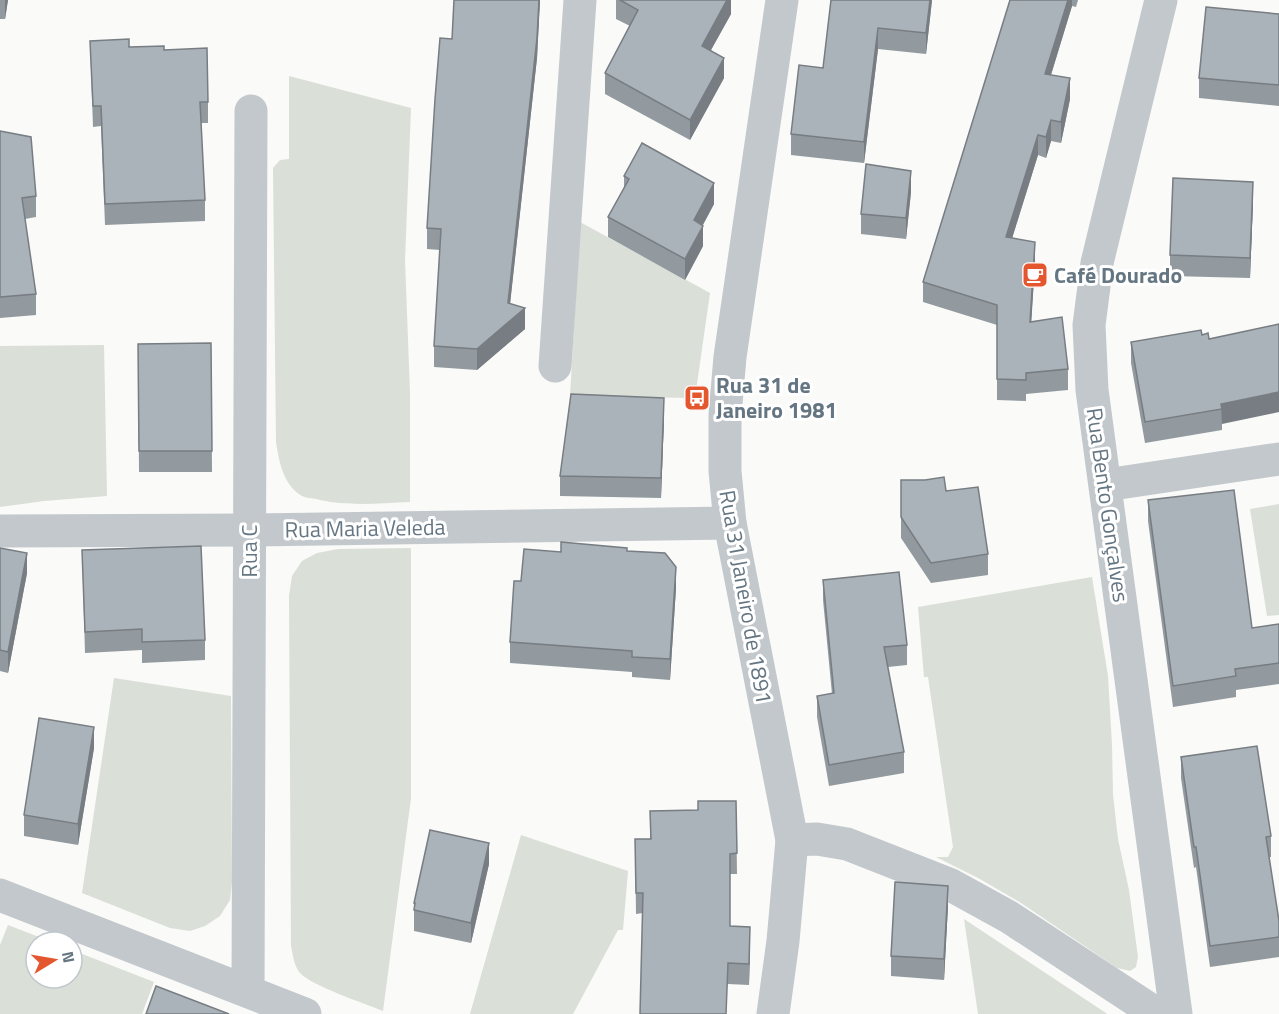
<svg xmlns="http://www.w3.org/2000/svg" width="1279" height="1014" font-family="'Titillium Web',sans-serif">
	<rect width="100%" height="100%" fill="#fafaf8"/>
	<g fill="#dadfd7">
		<path d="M 289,76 L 411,108 L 405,260 L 410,393 L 410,502 C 379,503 346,507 316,499 C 312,498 306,498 302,496 C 283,485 279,461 276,442 L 273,168 L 280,160 L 289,159 Z"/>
		<polygon points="580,222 710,293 695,398 570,396"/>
		<polygon points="104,345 107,496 44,501 0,507 0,346"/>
		<polygon points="1279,504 1279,615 1267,616 1250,509"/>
		<path d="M 411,548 L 411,798 L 383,1011 C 364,1003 312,986 300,973 C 294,966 293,955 291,946 L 289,596 L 292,576 L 302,561 L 317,553 L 338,549 Z"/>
		<polygon points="1092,577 1108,676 1112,745 1113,795 1118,839 1129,890 1138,957 1136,967 1130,971 1117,968 1021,903 980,879 936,857 948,857 953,847 928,677 924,677 918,607"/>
		<polygon points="114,678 231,696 232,882 230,900 220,916 205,926 190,931 170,928 82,893"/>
		<polygon points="521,835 628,871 623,930 618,930 573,1014 470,1014"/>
		<polygon points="964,919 1106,1013 1107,1014 978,1014"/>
		<polygon points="8,925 52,942 36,942 36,978 72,978 72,950 154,982 142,1014 0,1014 0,945"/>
	</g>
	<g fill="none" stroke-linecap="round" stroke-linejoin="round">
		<g stroke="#c3c8cc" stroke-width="33">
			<polyline points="1161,0 1097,263 1089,325 1092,390 1176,1014"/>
			<polyline points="555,366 580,0"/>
			<polyline points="1106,485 1279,459"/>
			<polyline points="0,531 250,530 730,523"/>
			<polyline points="792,840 817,839 847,844 949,884 1009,917 1157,1014"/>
			<polyline points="0,895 305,1014"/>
			<polyline points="248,991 251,111"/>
			<polyline points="773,1014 783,941 792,840 730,523 725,471 725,415 730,357 782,0"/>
		</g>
	</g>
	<g fill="#929a9f">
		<polygon points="0,0 8,0 5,19 0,19"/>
		<polygon points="454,0 540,0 537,58 510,303 525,329 477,370 434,367 434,346 440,250 427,249 427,228 452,39"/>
		<polygon points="616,0 731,0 731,14 711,50 724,78 690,140 605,94 605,73 630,26 616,19"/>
		<polygon points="831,0 932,0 926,54 878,49 864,163 791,155 791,134 823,68"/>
		<polygon points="1010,0 1078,0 1076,7 1072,6 1051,75 1070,99 1061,143 1051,141 1046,158 1038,155 1012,238 1035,263 1031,322 1068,369 1068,390 1026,394 1026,401 997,400 997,325 923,302 923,282"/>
		<polygon points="1279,14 1279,106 1199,98 1199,78"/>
		<polygon points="90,41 129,47 164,50 208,102 208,123 201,123 205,200 205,221 105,225 101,126 93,127"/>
		<polygon points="0,131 36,196 36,217 25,219 36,294 36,315 0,318"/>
		<polygon points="624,176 714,204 703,225 703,246 685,280 608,237 608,217 624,188"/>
		<polygon points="911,192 906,239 861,234 861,214"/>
		<polygon points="1253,202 1250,278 1170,276 1170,255"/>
		<polygon points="1279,324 1222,424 1222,430 1145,443 1131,363 1131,342 1202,335 1209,339"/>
		<polygon points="211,343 212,472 139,472 138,344"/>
		<polygon points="664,418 661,498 560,496 560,476"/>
		<polygon points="901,480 988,554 988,575 931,583 901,538"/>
		<polygon points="1148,500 1252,628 1279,624 1279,684 1236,690 1236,697 1173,707 1148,521"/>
		<polygon points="0,548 27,573 8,673 0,671"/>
		<polygon points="82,550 205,640 205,660 142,663 142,650 85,653"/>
		<polygon points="627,551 676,588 670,680 632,677 632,672 510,663 510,642 521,581 561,552"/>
		<polygon points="823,580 907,645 907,665 888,667 904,752 904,773 829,786 817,717 817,696 832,694 823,600"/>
		<polygon points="94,748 78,845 24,836 24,815"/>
		<polygon points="1181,757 1271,836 1271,857 1269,857 1279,921 1279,957 1210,967 1196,867 1194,868 1181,778"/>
		<polygon points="736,801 737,874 730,874 730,926 750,947 749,985 728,984 643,913 636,914 635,839 650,839 650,811 698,810"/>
		<polygon points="489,864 471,943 414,931 414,903"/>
		<polygon points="948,906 944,980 891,976 891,956"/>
	</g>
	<g fill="#777d82">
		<polygon points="5,0 8,0 5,19"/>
		<polygon points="539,0 540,0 537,58 508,323 525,308 525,329 477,370 477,349 508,303"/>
		<polygon points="727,0 731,0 731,14 702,66 702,46"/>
		<polygon points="930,0 932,0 926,54 926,33"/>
		<polygon points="1068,0 1072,0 1072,6 1045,94 1045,74"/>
		<polygon points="878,28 878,49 864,163 864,142"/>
		<polygon points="724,58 724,78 690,140 690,120"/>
		<polygon points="1070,78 1070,99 1061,143 1061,122"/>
		<polygon points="1051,120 1051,141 1046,158 1046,137"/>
		<polygon points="1038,135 1038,155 1006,258 1006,237"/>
		<polygon points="911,171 911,192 906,239 906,218"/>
		<polygon points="1253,182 1253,202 1250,278 1250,258"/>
		<polygon points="714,183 714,204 694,241 694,220"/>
		<polygon points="703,226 703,246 685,280 685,259"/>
		<polygon points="1035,242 1035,263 1030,343 1030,322"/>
		<polygon points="1279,392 1279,412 1222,424 1221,404"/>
		<polygon points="664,398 664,418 661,498 661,478"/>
		<polygon points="27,553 27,573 8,673 8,652"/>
		<polygon points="676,567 676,588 670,680 670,659"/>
		<polygon points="94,727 94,748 78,845 78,824"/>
		<polygon points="489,843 489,864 471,943 471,923"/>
		<polygon points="948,886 948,906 944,980 944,959"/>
		<polygon points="750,927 750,947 749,985 749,964"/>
	</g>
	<g fill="#aab3b9" stroke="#777d82" stroke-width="1.5">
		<polygon points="454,0 539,0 537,38 508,303 525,308 477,349 434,346 441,229 427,228 435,99 440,38 452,39"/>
		<polygon points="620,0 727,0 702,46 724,58 690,120 605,73 638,10"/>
		<polygon points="831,0 930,0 926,33 878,28 864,142 791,134 799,65 823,68"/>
		<polygon points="1010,0 1068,0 1045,74 1070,78 1061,122 1051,120 1046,137 1038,135 1006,237 1035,242 1030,322 1062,317 1068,369 1026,373 1026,380 997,379 997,305 923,282"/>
		<polygon points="1206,7 1279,14 1279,85 1199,78"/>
		<polygon points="129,39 129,47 164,46 164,50 207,48 208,102 200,102 205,200 105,204 101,106 93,106 90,41"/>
		<polygon points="0,131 31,137 36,196 22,198 36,294 0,297"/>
		<polygon points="642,143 714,183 694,220 703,226 685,259 608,217 629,179 624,176"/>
		<polygon points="866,164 911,171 906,218 861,214"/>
		<polygon points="1173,178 1253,182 1250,258 1170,255"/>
		<polygon points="1279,324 1279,392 1221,404 1222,409 1145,422 1131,342 1201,330 1202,335 1208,333 1209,339"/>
		<polygon points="211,343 212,451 139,451 138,344"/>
		<polygon points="571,394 664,398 661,478 560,476"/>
		<polygon points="944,477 946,491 978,487 988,554 931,563 901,517 901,480 925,480"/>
		<polygon points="1234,490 1252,628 1279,624 1279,663 1235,669 1236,676 1173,686 1148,500"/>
		<polygon points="561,542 627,548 627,551 665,553 676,567 670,659 632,657 632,651 510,642 514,581 521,581 524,549 561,552"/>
		<polygon points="201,546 205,640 142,642 142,629 85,632 82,550"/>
		<polygon points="0,548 27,553 8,652 0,650"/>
		<polygon points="899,572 907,645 884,647 904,752 829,765 817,696 834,693 823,580"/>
		<polygon points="39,718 94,727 78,824 24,815"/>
		<polygon points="1257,746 1271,836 1266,837 1279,921 1279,937 1210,946 1196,847 1194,847 1181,757"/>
		<polygon points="698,801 736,801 737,853 730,854 730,926 750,927 749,964 728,963 726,1014 640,1014 643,893 636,893 635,839 651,839 650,811 698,810"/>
		<polygon points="430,830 489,843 471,923 414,910 415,903 414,903"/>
		<polygon points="895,882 948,886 944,959 891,956"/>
		<polygon points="156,986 229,1014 146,1014"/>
	</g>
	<defs>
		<g id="cafe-square" transform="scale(1.35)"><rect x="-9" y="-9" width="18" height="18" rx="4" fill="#e4572e" stroke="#fff"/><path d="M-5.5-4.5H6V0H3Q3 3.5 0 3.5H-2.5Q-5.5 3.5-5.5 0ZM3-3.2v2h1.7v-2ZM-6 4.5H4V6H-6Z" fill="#fff"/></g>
		<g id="bus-square" transform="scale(1.35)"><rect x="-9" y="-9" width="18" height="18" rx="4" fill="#e4572e" stroke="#fff"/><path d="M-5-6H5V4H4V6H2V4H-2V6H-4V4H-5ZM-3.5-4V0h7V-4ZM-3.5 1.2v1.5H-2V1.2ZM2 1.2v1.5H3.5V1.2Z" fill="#fff"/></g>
	</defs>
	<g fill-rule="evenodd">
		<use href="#cafe-square" x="1035" y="275"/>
		<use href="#bus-square" x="697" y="398"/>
	</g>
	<g text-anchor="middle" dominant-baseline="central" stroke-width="6" stroke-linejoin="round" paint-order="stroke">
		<g font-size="22" font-weight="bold" fill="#657683" stroke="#fff" text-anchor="start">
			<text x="1054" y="275">Café Dourado</text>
			<text x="716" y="385">Rua 31 de<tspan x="716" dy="25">Janeiro 1981</tspan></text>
		</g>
		<g font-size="22" fill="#657683" stroke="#fff">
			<text transform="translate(1108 505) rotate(82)">Rua Bento Gonçalves</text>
			<text transform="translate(365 528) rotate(-1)">Rua Maria Veleda</text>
			<text transform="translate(249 551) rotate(-90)">Rua C</text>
			<text transform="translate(746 597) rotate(80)">Rua 31 Janeiro de 1891</text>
		</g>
	</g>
	<g transform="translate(54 960) rotate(79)"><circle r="28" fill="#ffffff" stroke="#c1c8cd" stroke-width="1.5"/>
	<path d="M0-4.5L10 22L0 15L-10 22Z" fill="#e4572e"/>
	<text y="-9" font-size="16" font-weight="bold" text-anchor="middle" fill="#657683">N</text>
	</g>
</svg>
